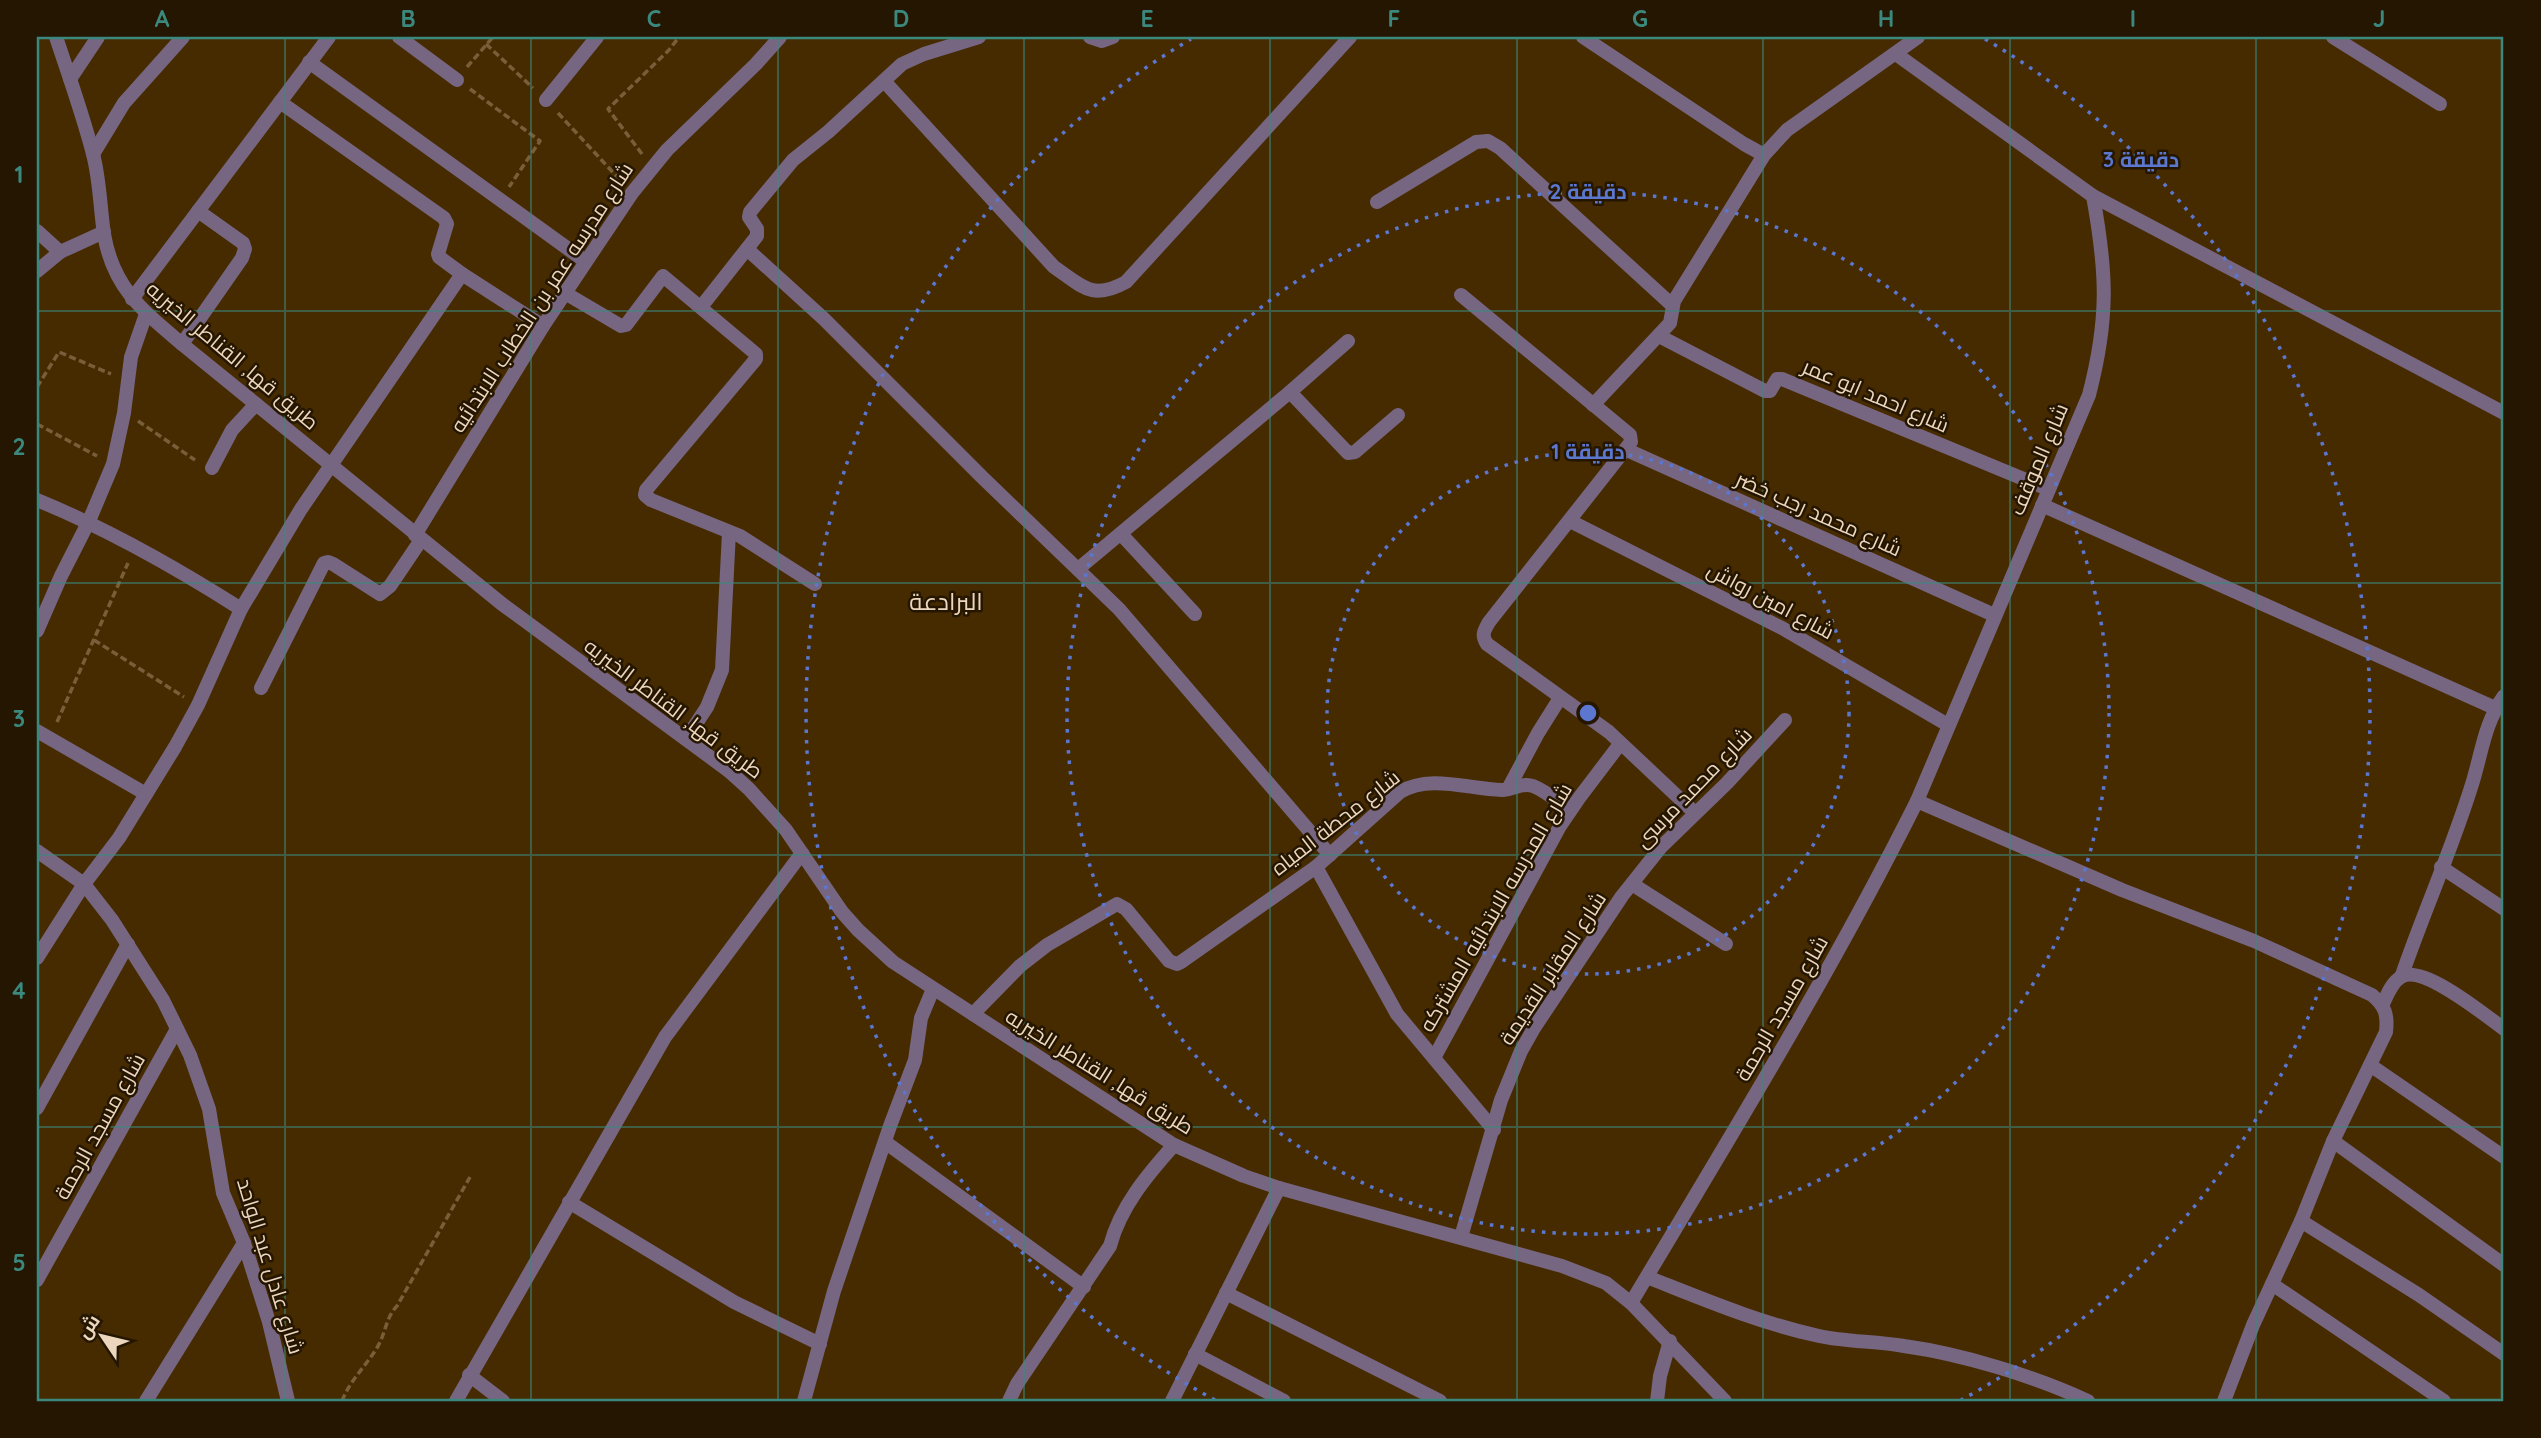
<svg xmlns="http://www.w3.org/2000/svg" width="2541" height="1438" font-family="Quicksand,Cairo,sans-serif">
	<rect width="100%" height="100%" fill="#462b01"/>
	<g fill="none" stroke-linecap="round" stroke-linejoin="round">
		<g stroke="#785f3a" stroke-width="3.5" stroke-dasharray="7 3.5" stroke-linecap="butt">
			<polyline points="486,44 533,88"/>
			<polyline points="467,67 493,37"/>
			<polyline points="470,89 540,141 509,187"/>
			<polyline points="558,113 620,180"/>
			<polyline points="642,154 608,109 669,50 679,37"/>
			<polyline points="37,387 59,352 111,374"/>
			<polyline points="138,421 195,460"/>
			<polyline points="37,424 97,456"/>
			<polyline points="94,640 184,697"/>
			<polyline points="57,722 128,563"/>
			<path d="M 342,1401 C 350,1380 367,1365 378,1346 C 386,1332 386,1317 397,1306 L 470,1177"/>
		</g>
		<g stroke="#766681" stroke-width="14">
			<polyline points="399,37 457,80"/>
			<polyline points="1090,37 1102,41 1113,37"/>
			<polyline points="1583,37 1744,144 1764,155"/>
			<polyline points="2333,37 2440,104"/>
			<polyline points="1896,54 2093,196 2504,413"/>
			<polyline points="309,62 585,261"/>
			<polyline points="70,79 98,37"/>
			<path d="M 884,81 L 1054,267 C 1082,286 1092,301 1126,282 L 1350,37"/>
			<polyline points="546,100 597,37"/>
			<polyline points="280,102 444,218 447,224 438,254 439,257 462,274"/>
			<polyline points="93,154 124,103 183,37"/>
			<polyline points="1377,202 1476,142 1488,141 1500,148 1672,305"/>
			<polyline points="37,231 60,252"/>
			<polyline points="747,249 824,319 983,478 1119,609 1330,855"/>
			<polyline points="37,271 60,252 104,232"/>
			<polyline points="565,293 621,326 626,325 663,276 756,354 756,359 646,490 645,495 651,500 740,536 815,584"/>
			<path d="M 1461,295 L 1630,435 L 1631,442 L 1489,622 C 1484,631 1481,635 1487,644 L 1609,732 L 1695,813"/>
			<polyline points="132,299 329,37"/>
			<polyline points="701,307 757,236 757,229 749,217 750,212 793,160 828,132 902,64 924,54 979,37"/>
			<polyline points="1659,336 1765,391 1770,391 1777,379 1782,379 2048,489"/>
			<polyline points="182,344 242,258 245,249 243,243 198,211"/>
			<polyline points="1290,392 1348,453 1355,452 1398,415"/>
			<polyline points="1593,405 1670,323 1674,301 1764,155 1787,130 1918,37"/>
			<polyline points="1627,450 1994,615"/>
			<polyline points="212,468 232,430 256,404"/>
			<path d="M 37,500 C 108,529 175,567 241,609"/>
			<polyline points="2042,505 2495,708"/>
			<polyline points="1570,521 1782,628 1948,725"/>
			<polyline points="1121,534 1195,614"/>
			<polyline points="415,535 543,326 632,193 667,150 756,64 780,37"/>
			<polyline points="1078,569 1290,392 1348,341"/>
			<polyline points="37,631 61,576 89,521 113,464 124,413 131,357 146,314"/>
			<polyline points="261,688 324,563 328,562 333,564 380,594 390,586 421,540"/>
			<polyline points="37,731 146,794"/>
			<polyline points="686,739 707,707 722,670 729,532"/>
			<polyline points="1508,789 1538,733 1560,698"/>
			<path d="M 1917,801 L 2122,890 L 2254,941 L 2372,995 C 2385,1006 2388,1014 2386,1032 L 2333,1141 L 2301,1221 L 2253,1325 L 2224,1401"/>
			<polyline points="37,851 84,884 112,920 163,1000 190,1055 209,1109 223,1193 244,1243 269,1322 288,1401"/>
			<polyline points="1316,867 1397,1014 1494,1130"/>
			<polyline points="2441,867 2504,909"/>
			<polyline points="1632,884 1726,944"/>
			<polyline points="37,958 84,884 119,838 175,747 198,705 241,609 301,509 462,274 543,326"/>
			<path d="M 2402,975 C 2424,911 2453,847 2473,781 C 2482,751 2485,722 2504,696"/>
			<path d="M 2383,1004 C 2387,995 2392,982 2401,977 C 2422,963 2486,1016 2504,1029"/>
			<path d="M 973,1014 L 1020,966 L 1047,945 L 1117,904 L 1126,909 L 1169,961 L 1177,964 L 1181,962 L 1316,867 L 1400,792 C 1430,774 1468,789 1502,790 C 1513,790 1522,782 1533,786 C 1546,791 1558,802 1570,810"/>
			<polyline points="1434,1058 1560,826 1579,798 1620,744"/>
			<polyline points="2370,1065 2504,1157"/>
			<polyline points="37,1108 128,944"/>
			<polyline points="2333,1141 2504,1265"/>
			<polyline points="885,1142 1084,1287"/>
			<polyline points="569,1202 734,1302 820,1344"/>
			<polyline points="2301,1221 2419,1295 2504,1354"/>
			<polyline points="1461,1237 1501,1100 1521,1051 1534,1028 1622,896 1661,847 1727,783 1785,720"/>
			<path d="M 1647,1277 C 1703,1299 1759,1323 1819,1336 C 1846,1342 1876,1341 1904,1346 C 1962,1354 2034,1376 2088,1401"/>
			<polyline points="37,1280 177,1029"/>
			<polyline points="2272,1284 2444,1401"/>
			<polyline points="1226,1293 1440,1401"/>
			<path d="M 1631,1303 C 1730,1137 1831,973 1917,801 L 2089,395 C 2109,318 2107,273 2093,196"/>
			<polyline points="1195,1354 1284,1401"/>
			<polyline points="469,1375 503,1401"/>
			<polyline points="146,1401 244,1243"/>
			<polyline points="456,1401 665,1037 802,853"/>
			<polyline points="804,1401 834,1291 890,1126 915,1060 921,1018 933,989"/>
			<path d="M 1009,1401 L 1017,1384 L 1110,1246 C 1120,1207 1148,1174 1174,1145"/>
			<polyline points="1172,1401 1279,1188"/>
			<polyline points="1657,1401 1660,1376 1670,1341"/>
		</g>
		<path stroke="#766681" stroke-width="14" d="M 56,37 C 69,76 83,115 93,154 C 100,181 100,207 104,234 C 113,288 143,311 182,344 L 502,604 L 729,771 L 749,789 L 786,830 L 842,912 L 858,930 L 893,962 L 1174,1145 L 1244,1176 L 1279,1188 L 1562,1266 L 1606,1283 L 1631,1303 L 1725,1401"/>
	</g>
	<path fill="none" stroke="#3b897e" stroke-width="2" stroke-opacity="0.55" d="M 285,37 L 285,1401M 531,37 L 531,1401M 778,37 L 778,1401M 1024,37 L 1024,1401M 1270,37 L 1270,1401M 1517,37 L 1517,1401M 1763,37 L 1763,1401M 2010,37 L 2010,1401M 2256,37 L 2256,1401M 37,311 L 2504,311M 37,583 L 2504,583M 37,855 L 2504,855M 37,1127 L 2504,1127"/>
	<g fill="none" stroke="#5b77d0" stroke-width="3.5" stroke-dasharray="3.5 7">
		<circle cx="1588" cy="713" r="261"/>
		<circle cx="1588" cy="713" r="521"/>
		<path d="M1215 1400A782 782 0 0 1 1191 39M1985 39A782 782 0 0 1 1961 1400"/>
	</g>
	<g text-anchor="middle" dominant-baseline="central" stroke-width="5" stroke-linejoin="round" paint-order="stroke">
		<g font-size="21" fill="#ecd6bd" stroke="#251602">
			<text transform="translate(541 297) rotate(-57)">شارع مدرسه عمر بن الخطاب الابتدائيه</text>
			<text transform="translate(233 355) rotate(40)">طريق قها, القناطر الخيريه</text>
			<text transform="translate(1876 395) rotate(23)">شارع احمد ابو عمر</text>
			<text transform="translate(2038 459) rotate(-67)">شارع الموقف</text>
			<text transform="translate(1819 513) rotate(24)">شارع محمد رجب خضر</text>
			<text transform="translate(1771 600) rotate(28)">شارع امين رواش</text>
			<text transform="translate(674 708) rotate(37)">طريق قها, القناطر الخيريه</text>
			<text transform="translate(1693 787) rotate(-46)">شارع محمد مرسى</text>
			<text transform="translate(1335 822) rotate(-38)">شارع محطة المياه</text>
			<text transform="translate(1495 907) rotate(-60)">شارع المدرسه الابتدائيه المشتركه</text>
			<text transform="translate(1552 968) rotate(-57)">شارع المقابر القديمة</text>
			<text transform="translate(1781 1008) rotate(-60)">شارع مسجد الرحمة</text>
			<text transform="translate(1100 1071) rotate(32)">طريق قها, القناطر الخيريه</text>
			<text transform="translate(99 1126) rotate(-61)">شارع مسجد الرحمة</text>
			<text transform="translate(271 1266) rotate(73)">شارع عادل عبد الواحد</text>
		</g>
		<g font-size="24" fill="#ecd6bd" stroke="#251602">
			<text x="946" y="601">البرادعة</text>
		</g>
	</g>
	<circle cx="1588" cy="713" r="10" fill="#5b77d0" stroke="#251602" stroke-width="3.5"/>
	<g font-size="21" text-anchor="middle" font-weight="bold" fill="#5b77d0" stroke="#251602" stroke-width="5" stroke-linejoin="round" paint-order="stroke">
		<text x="2141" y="167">3 دقيقة</text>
		<text x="1588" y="199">2 دقيقة</text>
		<text x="1588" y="459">1 دقيقة</text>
	</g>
	<rect width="2541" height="1438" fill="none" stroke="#251602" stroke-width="77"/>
	<g transform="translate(102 1336) rotate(305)" stroke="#251602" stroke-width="5" paint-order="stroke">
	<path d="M0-5L12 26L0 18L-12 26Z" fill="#ecd6bd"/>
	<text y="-10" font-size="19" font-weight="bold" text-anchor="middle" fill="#ecd6bd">ش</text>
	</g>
	<rect x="38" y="38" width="2464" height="1362" fill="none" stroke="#3b897e" stroke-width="2.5"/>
	<g font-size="23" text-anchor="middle" font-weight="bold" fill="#3b897e">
		<text x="162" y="27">A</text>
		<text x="408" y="27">B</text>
		<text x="654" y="27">C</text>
		<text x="901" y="27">D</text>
		<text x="1147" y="27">E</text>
		<text x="1394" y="27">F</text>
		<text x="1640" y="27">G</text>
		<text x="1886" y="27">H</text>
		<text x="2133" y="27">I</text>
		<text x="2379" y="27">J</text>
		<text x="19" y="183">1</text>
		<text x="19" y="455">2</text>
		<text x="19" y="727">3</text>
		<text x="19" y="999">4</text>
		<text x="19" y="1271">5</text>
	</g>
</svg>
